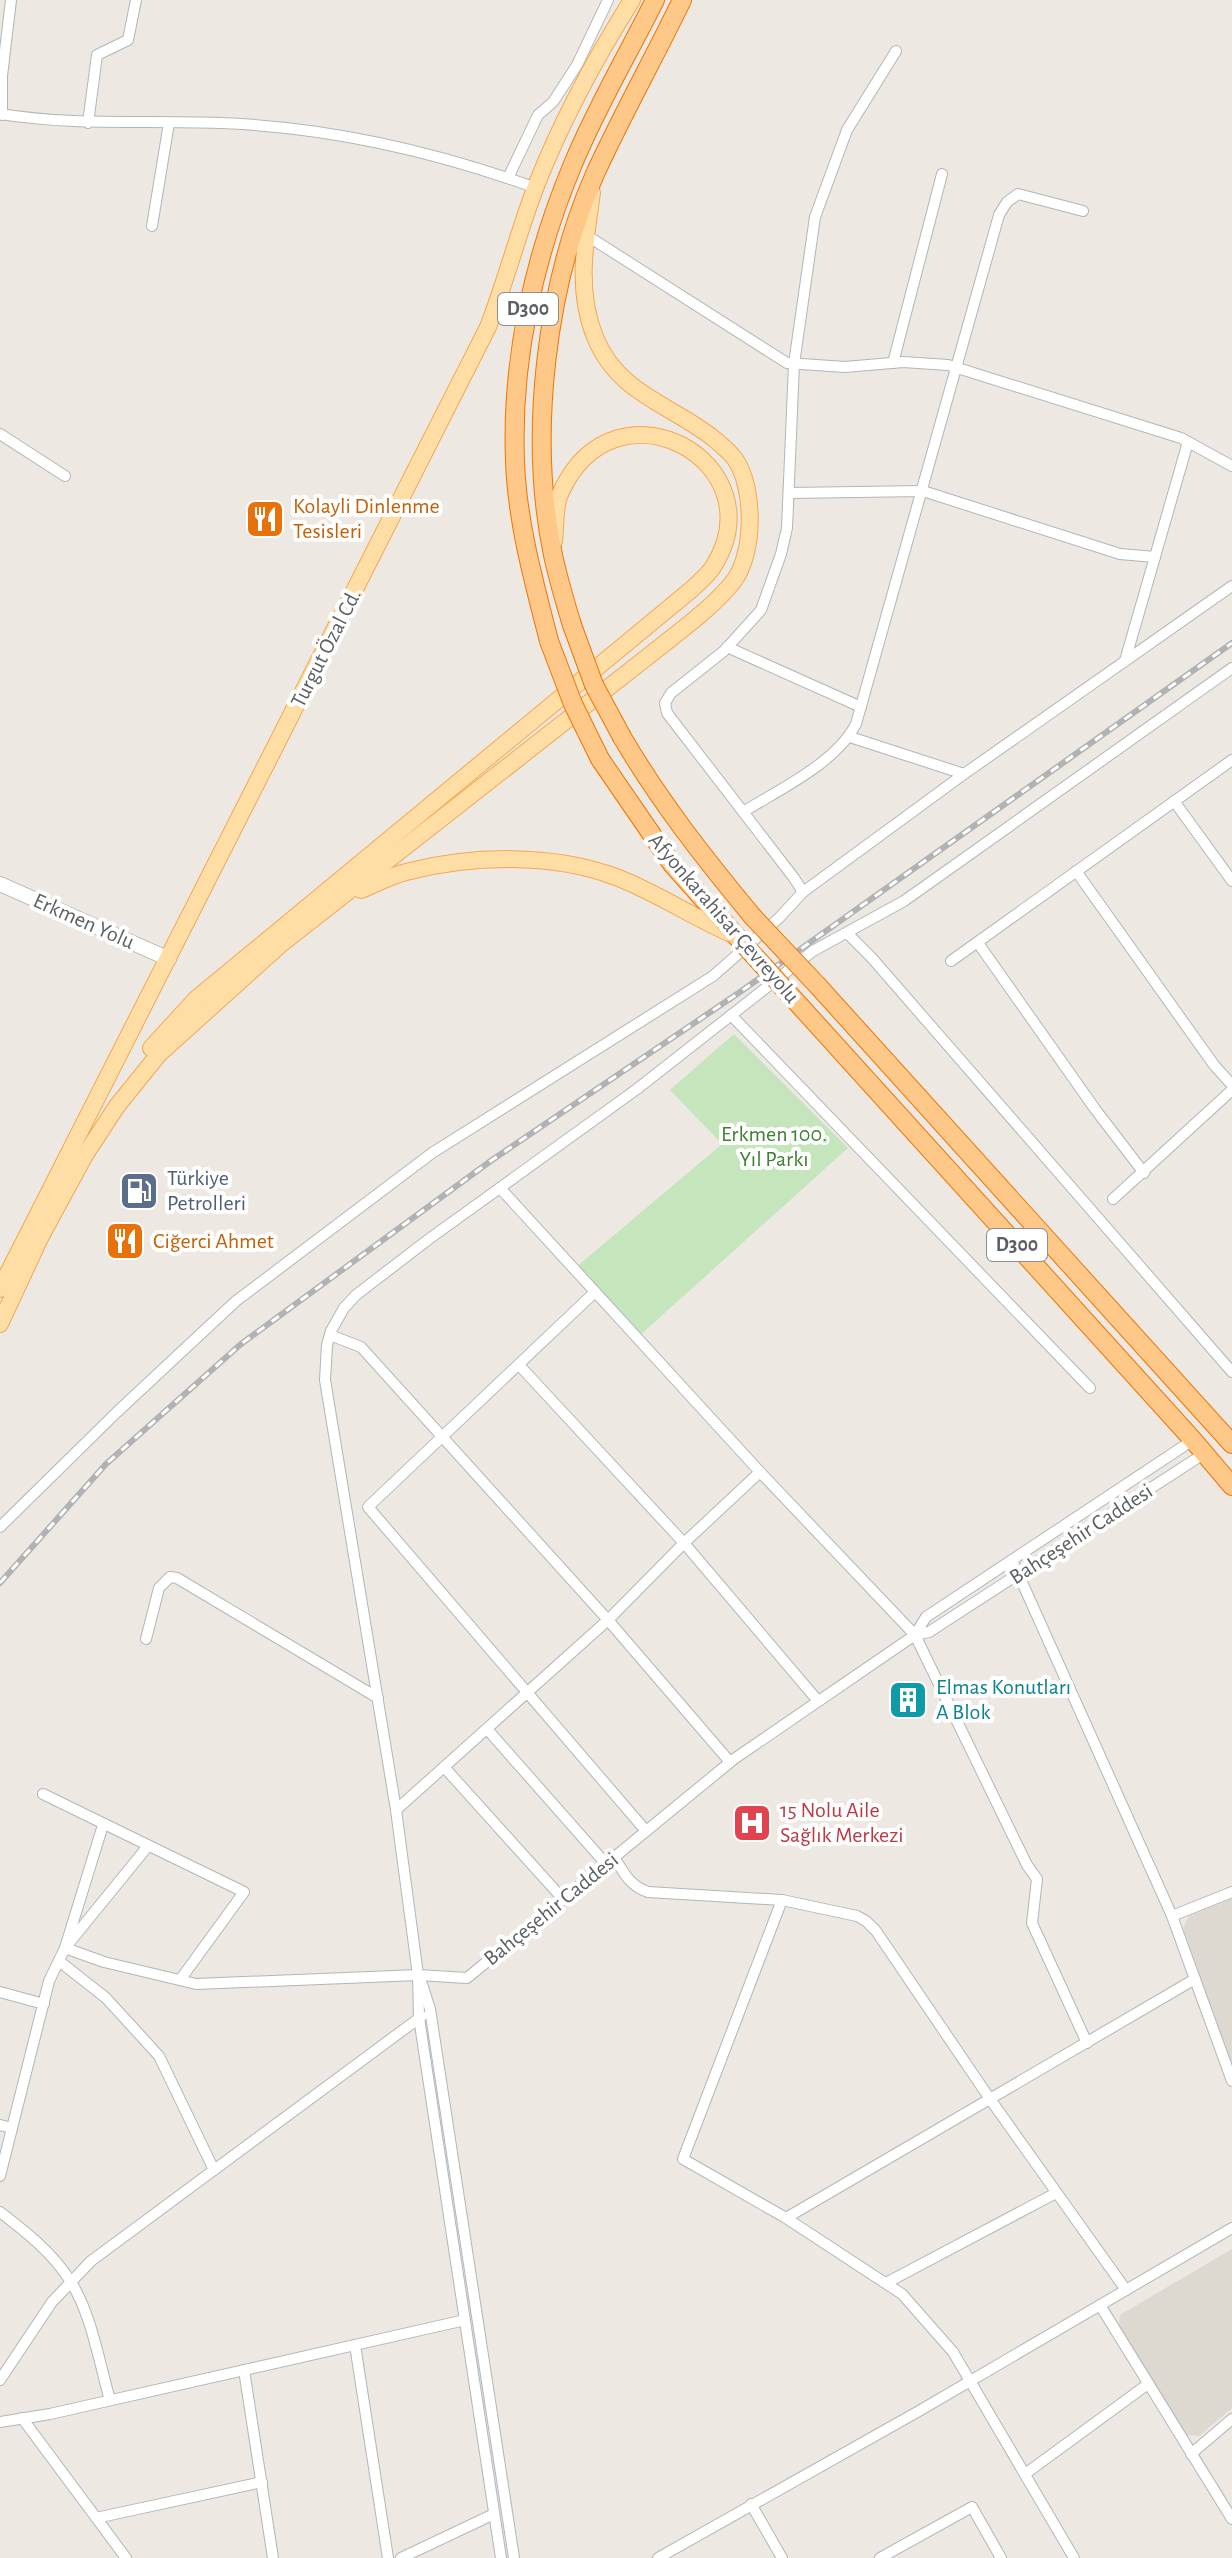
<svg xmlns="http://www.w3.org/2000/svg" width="1232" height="2558" font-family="'Alegreya Sans',sans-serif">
	<rect width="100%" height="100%" fill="#ede8e1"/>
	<g fill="#ddd8d0">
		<polygon points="1232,1899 1232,2065 1183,1928 1189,1916"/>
		<polygon points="1232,2249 1232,2408 1199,2436 1186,2435 1119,2325 1120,2315"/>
	</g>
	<polygon fill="#c5e5bd" points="734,1034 848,1148 638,1337 574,1269 722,1144 670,1090"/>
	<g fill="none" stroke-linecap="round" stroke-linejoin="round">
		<g stroke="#b2b6b9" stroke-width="12">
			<g id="street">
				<polyline points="896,51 847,130 815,217 794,364 787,528 781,554 761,610 724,651 671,693 665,703 667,713 794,878 803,892 964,774 1232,586"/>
				<path d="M 0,114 C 74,126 146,120 220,123 C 327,127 434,151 536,188"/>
				<polyline points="2,115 2,76 11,0"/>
				<polyline points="88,123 97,55 128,40 136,0"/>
				<polyline points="508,178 538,115 553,102 577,65 608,0"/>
				<polyline points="152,226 169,123"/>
				<polyline points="586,235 787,363 845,367 903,362 948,365 1181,438 1232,466"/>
				<polyline points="893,363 942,174"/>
				<polyline points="0,434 65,476"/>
				<polyline points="789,493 923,491 1120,554 1155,557"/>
				<polyline points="727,647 861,707"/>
				<polyline points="1125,661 1188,442"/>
				<polyline points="850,737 964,774"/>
				<polyline points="1174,801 1232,881"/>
				<path d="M 743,812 C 780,789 836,763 856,724 L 999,215 L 1007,202 L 1018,194 L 1083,211"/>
				<polyline points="1076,871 1214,1065 1232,1085"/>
				<polyline points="847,933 871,957 1232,1372"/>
				<polyline points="978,943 1095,1109 1144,1173"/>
				<polyline points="951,961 1232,760"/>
				<polyline points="731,1015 1090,1388"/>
				<polyline points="500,1188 760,1472 915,1635 1027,1865 1037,1879 1032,1923 1087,2043"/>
				<polyline points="1113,1199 1232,1090"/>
				<polyline points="595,1292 368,1507 646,1831"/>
				<polyline points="330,1335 361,1347 608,1620 730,1762"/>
				<polyline points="519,1365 684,1543 818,1701"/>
				<polyline points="0,1527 117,1412 236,1301 432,1153 713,976 779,918 803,892"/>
				<polyline points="1012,1560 1172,1916 1232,2081"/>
				<polyline points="915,1635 926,1617 1193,1440"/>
				<polyline points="146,1639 159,1588 170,1577 177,1578 378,1698"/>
				<polyline points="487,1729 606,1864"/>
				<polyline points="444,1767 563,1899"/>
				<polyline points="43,1794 244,1892 180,1980"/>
				<polyline points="396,1810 325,1380 327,1345 331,1331 344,1308 356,1295 429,1239 637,1089 813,951 904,901 1232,668"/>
				<polyline points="148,1846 65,1948 104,1962 196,1984 418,1975 467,1978 734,1759 915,1635 929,1632 1205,1453"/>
				<path d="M 614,1857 C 624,1873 630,1886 648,1892 L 782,1900 L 857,1916 L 866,1921 L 876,1931 L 990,2099 L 1126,2290"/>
				<polyline points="782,1900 683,2159 786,2218 902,2294 953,2352 1074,2558"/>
				<polyline points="1172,1916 1232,1892"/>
				<polyline points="59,1961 106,1998 159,2056 214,2170"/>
				<polyline points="422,1984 430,2009 514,2558"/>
				<polyline points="0,1992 44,2004"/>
				<polyline points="0,2125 12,2128"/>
				<polyline points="0,2176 49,1981 65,1948 103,1825"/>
				<path d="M 0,2212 C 26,2232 53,2253 71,2282 C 92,2316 99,2362 110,2400"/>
				<polyline points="786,2218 1195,1979"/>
				<polyline points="886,2283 1056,2193"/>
				<polyline points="1100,2305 1232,2519"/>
				<polyline points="355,2345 388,2558"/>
				<polyline points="244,2370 273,2558"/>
				<polyline points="0,2380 52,2302 91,2261 422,2016"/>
				<polyline points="22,2418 126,2558"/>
				<polyline points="0,2422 50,2414 465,2320"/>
				<polyline points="1191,2454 1232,2419"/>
				<polyline points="1025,2474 1148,2384"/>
				<polyline points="751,2504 782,2558"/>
				<polyline points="96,2518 262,2482"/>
				<polyline points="401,2558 494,2514"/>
				<polyline points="501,2558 419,2018 418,1975 396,1810 608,1620 684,1543 760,1472"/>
				<polyline points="658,2558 919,2411 1232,2228"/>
				<polyline points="880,2558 972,2507 1001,2558"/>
			</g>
		</g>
		<g stroke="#b1b6ba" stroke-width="16">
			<polyline id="secondary" points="0,884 169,959"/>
		</g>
		<g stroke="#f3a755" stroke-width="18">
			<g id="primary">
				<path d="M 361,890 C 376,884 390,876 406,872 C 472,855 552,853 616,877 C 658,893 695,919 736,936"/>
				<path d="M 151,1048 L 196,999 L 692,589 C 699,582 708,575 713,567 C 779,463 616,372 561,492 C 554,505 556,526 554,541"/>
				<path d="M 0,1289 L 488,327 C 506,281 518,233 536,186 C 561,122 595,59 632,0"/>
				<path d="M 0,1324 L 40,1238 L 85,1155 L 117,1106 L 159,1054 L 280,945 L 660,647 C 685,627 713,607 733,582 C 755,554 755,488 735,459 C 730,452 720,444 713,438 C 670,404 618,394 595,337 C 576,290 585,242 592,193"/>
			</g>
		</g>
		<g stroke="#ef7400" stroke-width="20">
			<g id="highway">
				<path d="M 572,625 C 565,602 558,578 553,555 C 528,435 546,285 595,174 C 622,115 654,58 682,0"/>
				<path d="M 549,641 C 534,582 517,522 515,461 C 511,360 534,257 573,164 C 596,108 628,54 655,0"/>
				<path d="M 622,737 C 660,802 705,859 753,917"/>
				<polyline points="600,759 672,864 736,936"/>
				<polyline points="818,986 1232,1444"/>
				<polyline points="801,1007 1193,1440 1232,1486"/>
			</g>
		</g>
		<use href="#street" stroke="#fff" stroke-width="10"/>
		<use href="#secondary" stroke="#fff" stroke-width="14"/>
		<use href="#primary" stroke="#ffdea5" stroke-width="16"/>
		<use href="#highway" stroke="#fec888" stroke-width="18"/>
		<g stroke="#b1b2b3" stroke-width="6">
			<polyline id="rail" points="0,1583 106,1464 241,1344 492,1160 740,992 1232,643"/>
		</g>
		<use href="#rail" stroke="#fff" stroke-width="3" stroke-dasharray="9" stroke-linecap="butt"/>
		<g stroke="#ef7400" stroke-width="20" stroke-linecap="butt">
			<g id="highway-bridge">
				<polyline points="572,625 594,685 622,737"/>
				<polyline points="549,641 573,704 600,759"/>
				<polyline points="753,917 818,986"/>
				<polyline points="736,936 801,1007"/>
			</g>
		</g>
		<use href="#highway-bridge" stroke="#fec888" stroke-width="18"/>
	</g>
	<defs>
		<g id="restaurant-square" transform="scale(2)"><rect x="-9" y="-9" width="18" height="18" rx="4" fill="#e8710a" stroke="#fff"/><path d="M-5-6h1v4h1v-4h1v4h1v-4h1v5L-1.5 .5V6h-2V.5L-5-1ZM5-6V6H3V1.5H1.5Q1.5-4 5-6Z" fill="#fff"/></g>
		<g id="fuel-square" transform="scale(2)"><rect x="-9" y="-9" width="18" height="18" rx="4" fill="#5c6f8a" stroke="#fff"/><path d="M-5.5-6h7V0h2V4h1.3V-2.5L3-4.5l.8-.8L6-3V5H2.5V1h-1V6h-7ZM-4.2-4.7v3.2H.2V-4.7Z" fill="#fff"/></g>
		<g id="building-square" transform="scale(2)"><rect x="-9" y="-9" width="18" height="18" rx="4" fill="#0f9aa8" stroke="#fff"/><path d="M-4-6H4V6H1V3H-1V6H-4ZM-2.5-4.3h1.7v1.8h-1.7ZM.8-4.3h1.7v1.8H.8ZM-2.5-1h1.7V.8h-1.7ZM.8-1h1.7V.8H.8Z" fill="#fff"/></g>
		<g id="hospital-square" transform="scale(2)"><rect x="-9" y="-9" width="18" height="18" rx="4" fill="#e0444e" stroke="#fff"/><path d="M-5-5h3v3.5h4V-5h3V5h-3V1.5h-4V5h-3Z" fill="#fff"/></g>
	</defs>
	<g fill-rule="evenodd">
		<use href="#restaurant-square" x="265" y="519"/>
		<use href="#fuel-square" x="139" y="1191"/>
		<use href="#restaurant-square" x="125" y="1241"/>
		<use href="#building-square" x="908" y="1700"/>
		<use href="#hospital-square" x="752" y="1823"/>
	</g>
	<g text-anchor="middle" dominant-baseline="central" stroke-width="8" stroke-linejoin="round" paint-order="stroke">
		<g fill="#fff" stroke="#8c9092" stroke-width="2">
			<rect x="498" y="293" width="60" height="32" rx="6"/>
			<rect x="987" y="1229" width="60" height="32" rx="6"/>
		</g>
		<g font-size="20" font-weight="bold" fill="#5a6063">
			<text x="528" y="309">D300</text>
			<text x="1017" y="1245">D300</text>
		</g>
		<g font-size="22" fill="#c56008" stroke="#fff" text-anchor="start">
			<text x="293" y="506">Kolayli Dinlenme<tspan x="293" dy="25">Tesisleri</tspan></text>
			<text x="153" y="1241">Ciğerci Ahmet</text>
		</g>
		<g font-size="22" fill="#5a6063" stroke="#fff">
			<text transform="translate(326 648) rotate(-63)">Turgut Özal Cd.</text>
			<text transform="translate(724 918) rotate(49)">Afyonkarahisar Çevreyolu</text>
			<text transform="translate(84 921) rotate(24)">Erkmen Yolu</text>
			<text transform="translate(1081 1534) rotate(-33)">Bahçeşehir Caddesi</text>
			<text transform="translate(551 1909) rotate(-39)">Bahçeşehir Caddesi</text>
		</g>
		<g font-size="22" fill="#3f8132" stroke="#fff">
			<text x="774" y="1134">Erkmen 100.<tspan x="774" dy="25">Yıl Parkı</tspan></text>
		</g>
		<g font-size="22" fill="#4e5e75" stroke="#fff" text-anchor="start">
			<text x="167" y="1178">Türkiye<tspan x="167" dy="25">Petrolleri</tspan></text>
		</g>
		<g font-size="22" fill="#0d838f" stroke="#fff" text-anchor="start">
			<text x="936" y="1687">Elmas Konutları<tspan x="936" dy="25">A Blok</tspan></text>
		</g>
		<g font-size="22" fill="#be3a42" stroke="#fff" text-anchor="start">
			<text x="780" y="1810">15 Nolu Aile<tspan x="780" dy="25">Sağlık Merkezi</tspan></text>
		</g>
	</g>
</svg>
